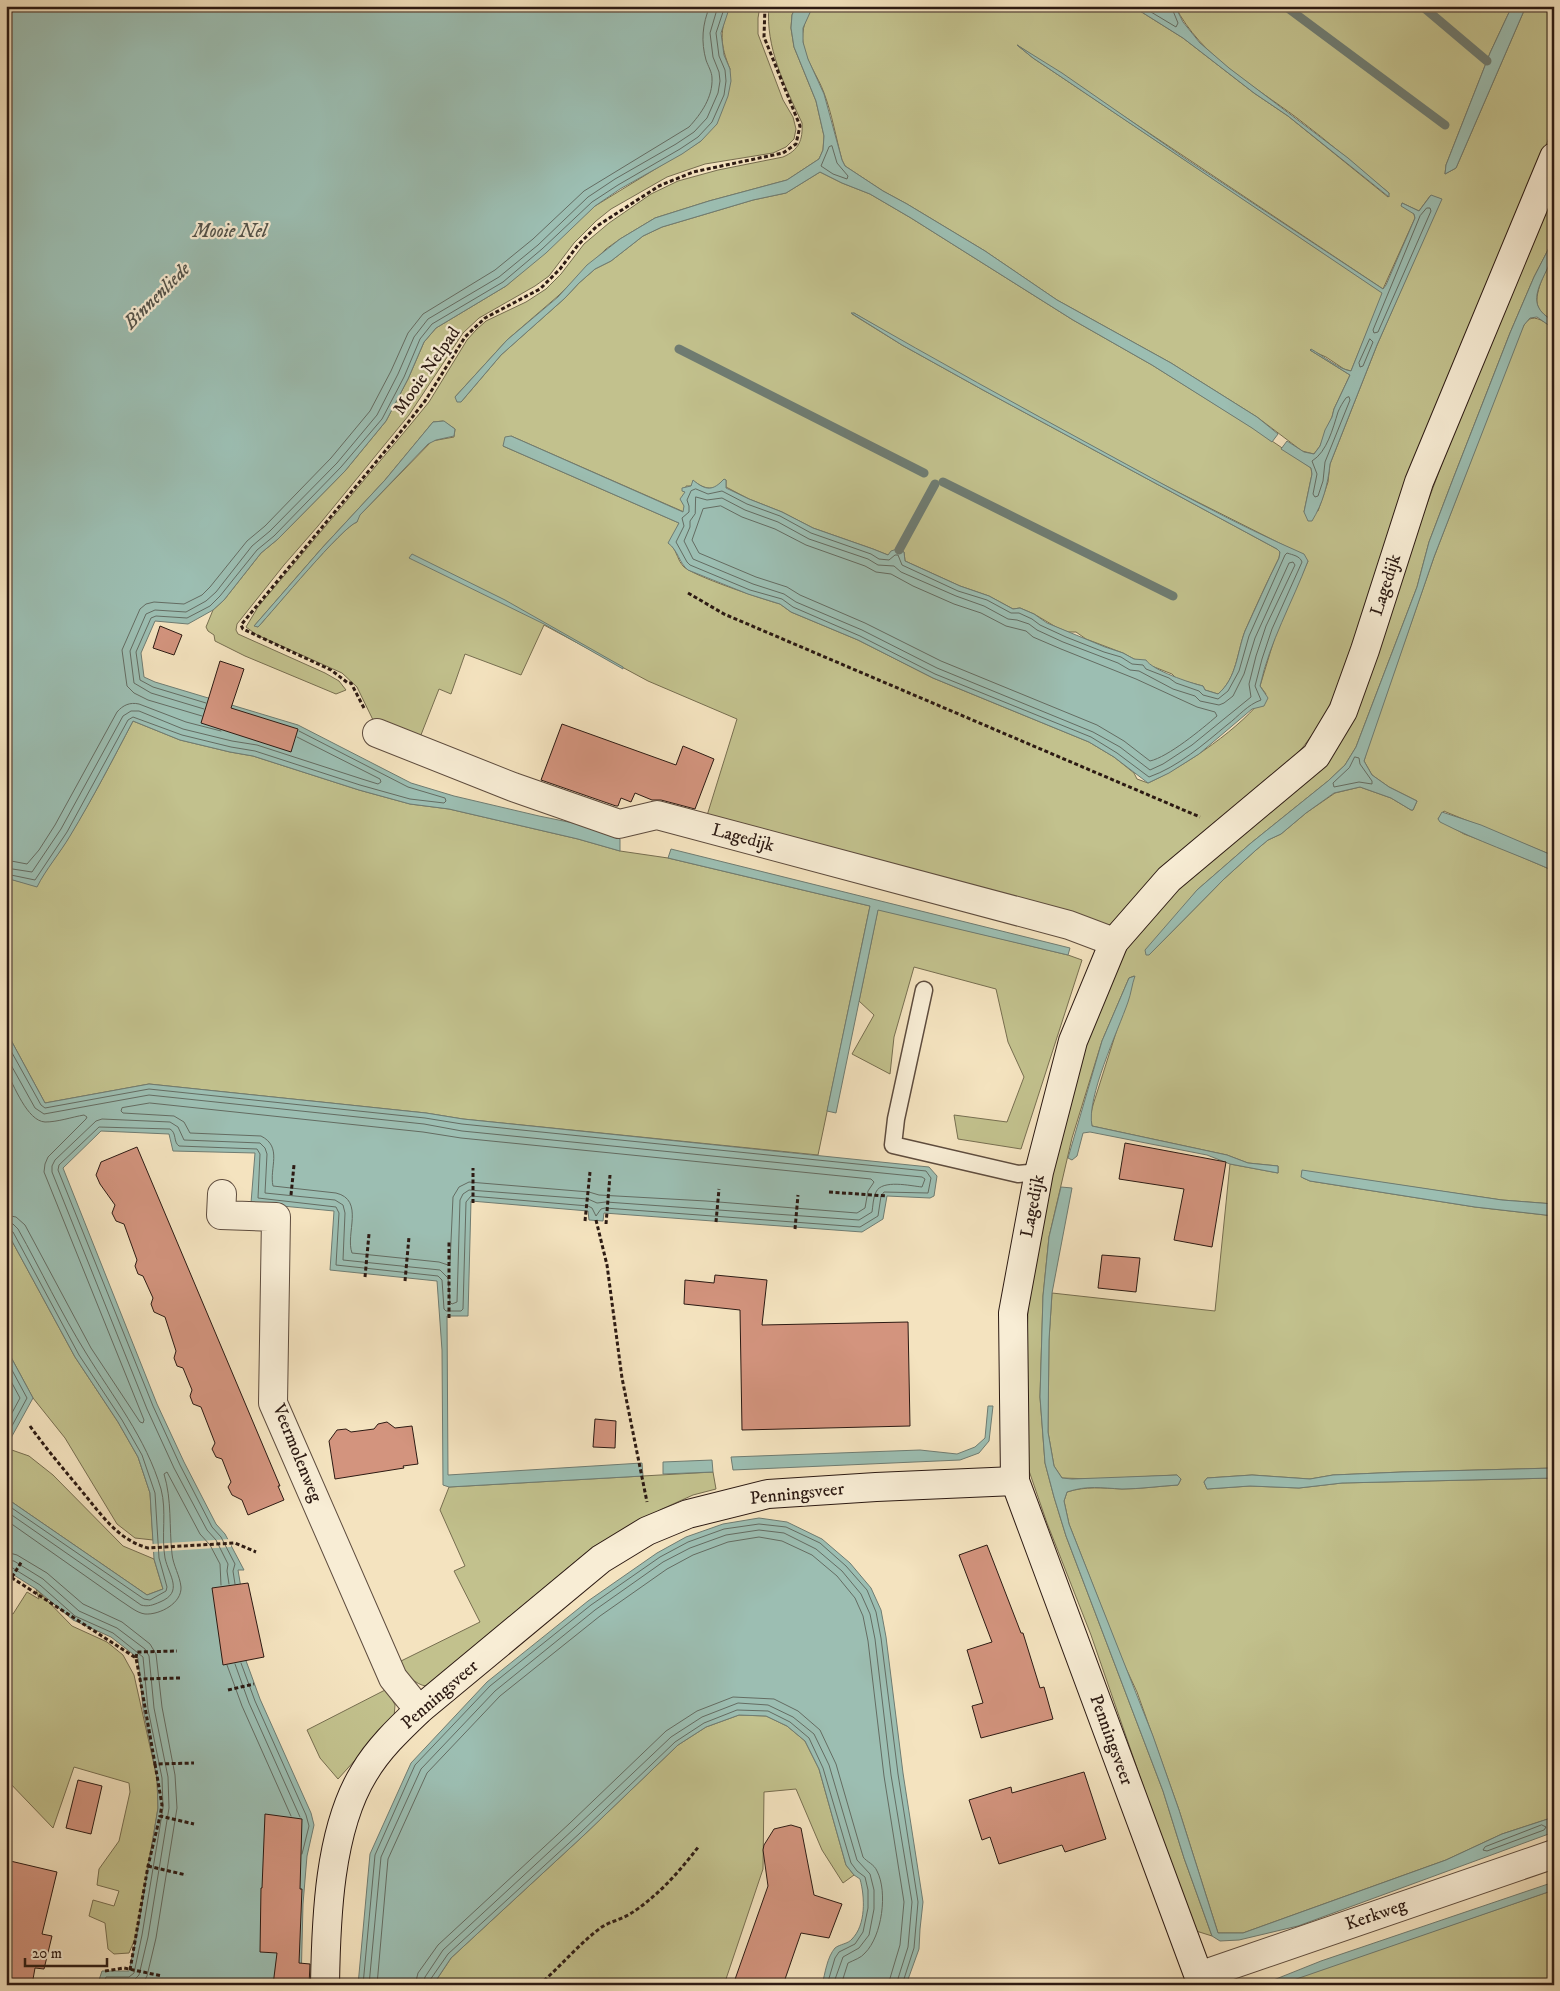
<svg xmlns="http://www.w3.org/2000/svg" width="1560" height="1991" font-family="'IM FELL DW Pica',serif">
	<rect width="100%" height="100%" fill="#f4e3bf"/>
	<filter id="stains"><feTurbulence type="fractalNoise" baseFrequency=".004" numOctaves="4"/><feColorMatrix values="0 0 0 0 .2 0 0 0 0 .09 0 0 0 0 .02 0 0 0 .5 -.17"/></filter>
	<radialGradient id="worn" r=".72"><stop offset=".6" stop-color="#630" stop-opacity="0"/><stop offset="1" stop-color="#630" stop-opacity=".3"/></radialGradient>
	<g fill="#c2c18d" stroke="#776e50" fill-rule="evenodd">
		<path d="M 730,6 L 760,6 L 758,18 L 758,34 L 783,100 L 793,117 L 796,129 L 794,139 L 786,147 L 773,153 L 705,164 L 667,177 L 611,209 L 596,221 L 574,243 L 549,276 L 535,286 L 479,318 L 463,333 L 409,415 L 318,526 L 284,565 L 237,624 L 236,630 L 238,634 L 325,673 L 339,681 L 346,690 L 336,694 L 245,656 L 215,641 L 214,635 L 208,631 L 206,627 L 213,610 L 224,600 L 261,553 L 278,539 L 345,471 L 386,421 L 408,379 L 424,342 L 436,328 L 506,286 L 595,206 L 701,141 L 730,69 C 720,45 719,30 730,6 Z"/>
		<path d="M 769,6 L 796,6 L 792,15 L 791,28 L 794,47 L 816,101 L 824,136 L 823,150 L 819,159 L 787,180 L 709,201 L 655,218 L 620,239 L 606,249 L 558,296 L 507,340 L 455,397 L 461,402 L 501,355 L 565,298 L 579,283 L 595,269 L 611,261 L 643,236 L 662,227 L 716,211 L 753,200 L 786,193 L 820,172 L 842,183 L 870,194 L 911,218 L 1073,320 L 1152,365 L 1253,428 L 1307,465 L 1311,468 L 1312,474 L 1304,512 L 1318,511 L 1328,482 L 1330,464 L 1377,345 L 1441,199 L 1430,196 L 1419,211 L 1402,203 L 1414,214 L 1415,218 L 1383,289 L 1017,45 L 1033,58 L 1383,293 L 1351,371 L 1344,369 L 1326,357 L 1310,350 L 1350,375 L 1334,409 L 1332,417 L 1320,446 L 1314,454 L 1302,451 L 1257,417 L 1171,363 L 1057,300 L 985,251 L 907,204 L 883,191 L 845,166 L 842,160 C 836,138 832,114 824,93 C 818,76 805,60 803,43 C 801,31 806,16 813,6 L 1132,6 L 1183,38 L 1254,93 L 1288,116 L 1388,197 L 1389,193 C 1358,168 1329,142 1297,118 C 1253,85 1201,57 1175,6 L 1512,6 L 1490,53 L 1446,165 L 1445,174 L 1456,168 L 1526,6 L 1554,6 L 1554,126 L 1437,407 L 1333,698 L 1321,723 L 1303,747 L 1278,773 L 1109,929 L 705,822 L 737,719 L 648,681 L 544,625 L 521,675 L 465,654 L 451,694 L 439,689 L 417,745 L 374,722 L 357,687 L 342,673 L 257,635 L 246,627 L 258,607 L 411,424 L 429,402 L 467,340 L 476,330 L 486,321 L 526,302 L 546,289 L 561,274 L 584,244 L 609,223 L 651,194 L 678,181 L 718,170 L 783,157 C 799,150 803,140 802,123 C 785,86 765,47 769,6 ZM 854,313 L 918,351 L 1156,481 L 1291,549 L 1308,561 L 1277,630 L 1260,686 L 1266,694 C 1243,727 1185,766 1148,783 L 1137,779 L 1134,773 L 1114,757 L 1089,742 L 933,678 L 858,640 L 791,612 L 780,604 C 765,600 690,575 683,566 C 678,561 677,552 672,546 L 672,539 L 679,523 L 503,446 L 511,436 L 684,512 L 686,486 L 691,486 L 695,482 C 705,489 715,492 723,480 L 726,480 L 726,487 L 749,499 L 782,512 L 813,528 L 873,549 L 888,555 L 897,549 L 904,552 L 905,561 L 960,586 L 989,596 L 1013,609 L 1020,608 L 1034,614 L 1056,627 L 1068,632 L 1076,632 L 1086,639 L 1123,653 L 1134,659 L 1172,674 L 1177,679 L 1203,686 L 1205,690 L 1218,694 C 1237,678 1237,652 1245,631 C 1256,606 1267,582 1279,558 L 1280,552 L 1277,549 L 983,390 L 902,345 L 852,314 ZM 443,421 L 455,429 L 454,437 L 432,441 L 358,517 L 357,522 C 343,526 273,610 258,627 L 255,625 L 322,548 L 385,480 L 433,422 Z"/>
		<path d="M 1554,188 L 1554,247 L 1550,246 L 1534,277 L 1510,333 L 1453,479 L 1429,542 L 1417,587 L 1356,747 L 1345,765 L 1328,781 L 1251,843 L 1197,890 L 1149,955 L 1224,879 L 1256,850 L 1268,840 L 1281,834 L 1306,813 L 1335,793 L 1360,787 L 1391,798 L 1411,810 L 1413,810 L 1417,801 L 1389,787 L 1372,775 L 1364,761 L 1368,747 L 1434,557 L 1514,348 C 1525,323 1526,306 1554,329 L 1554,856 L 1446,812 L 1444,811 L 1438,819 L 1464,834 L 1496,846 L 1554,871 L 1554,1204 L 1502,1200 L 1302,1171 L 1303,1178 L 1310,1181 L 1475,1207 L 1554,1216 L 1554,1468 L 1402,1472 L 1333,1475 L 1310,1479 L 1252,1475 L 1207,1478 L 1204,1482 L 1207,1489 L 1250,1486 L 1299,1488 L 1342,1483 L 1554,1478 L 1554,1817 L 1502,1834 L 1446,1860 L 1243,1933 L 1218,1933 L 1179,1810 L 1137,1692 L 1123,1662 L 1069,1524 L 1064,1501 L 1067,1492 C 1086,1486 1102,1488 1122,1489 C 1140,1489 1160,1486 1178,1485 L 1181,1479 L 1177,1475 L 1094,1479 L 1062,1478 L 1054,1466 L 1048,1432 L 1049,1340 L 1052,1293 L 1215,1311 L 1230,1164 L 1278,1173 L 1278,1166 L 1248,1163 L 1227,1155 L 1092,1126 L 1090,1117 L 1093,1105 L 1134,976 L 1129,978 L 1102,1041 L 1072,1138 L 1049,1237 L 1043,1296 L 1040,1397 L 1045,1463 L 1054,1497 L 1066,1536 L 1163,1791 L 1184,1858 L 1212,1936 L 1193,1930 L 1091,1635 L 1047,1523 L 1027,1465 L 1025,1394 L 1028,1310 L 1035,1238 L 1077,1059 L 1124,953 L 1153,912 L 1191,874 L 1306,780 L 1411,547 L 1466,399 Z"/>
		<path d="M 1554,253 L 1554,322 C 1549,318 1542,314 1539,309 C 1531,296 1548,267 1554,253 Z"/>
		<path d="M 133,721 L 180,740 L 230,752 L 253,756 L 359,790 L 410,804 L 449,809 L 578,839 L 620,851 L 668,858 L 870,906 L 818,1155 L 463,1119 L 426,1113 L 149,1084 L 45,1103 L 6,1031 L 6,878 L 37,886 C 46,868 60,853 70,835 C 93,798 113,759 133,721 Z"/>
		<polygon points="878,909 1068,955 1082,960 1021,1149 958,1139 954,1115 1007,1122 1024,1077 1008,1042 996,989 914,967 894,1037 890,1074 852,1054 874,1015 859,1001"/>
		<polygon points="6,1230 75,1357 118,1422 138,1457 150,1493 153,1540 135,1538 117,1524 65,1438 33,1398 6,1348"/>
		<polygon points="6,1448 29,1456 53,1475 123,1546 154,1559 163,1589 147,1595 6,1498"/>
		<path d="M 713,1472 L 716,1489 L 693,1495 L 662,1509 L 593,1547 L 426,1686 C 416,1685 404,1673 399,1664 L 401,1661 L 480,1622 L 454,1571 L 465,1566 L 440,1510 L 449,1487 Z"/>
		<polygon points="36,1589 72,1626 107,1642 123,1655 134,1675 157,1778 158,1808 137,1934 129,1953 114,1954 108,1949 105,1923 89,1916 93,1900 114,1906 119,1891 97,1885 99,1869 119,1841 130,1792 129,1783 74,1767 53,1828 6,1779 6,1612 13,1614 27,1592 39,1599"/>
		<polygon points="387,1689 395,1705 394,1717 338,1779 320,1758 307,1730"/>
		<polygon points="739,1715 766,1716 787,1726 805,1741 819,1769 846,1865 854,1875 843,1883 822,1850 796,1789 764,1792 763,1869 724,1985 616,1985 606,1982 605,1985 433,1985 451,1958 583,1836 678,1745 706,1727"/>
		<polygon points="1554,1890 1554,1985 1279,1985 1290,1980"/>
	</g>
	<g fill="#9cbeb2" stroke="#6f7c72">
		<path d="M 6,6 L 730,6 L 721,33 L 724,55 L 730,69 L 731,81 L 728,96 L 717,124 L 701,141 L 682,154 L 620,189 L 595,206 L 546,253 L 506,286 L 436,328 L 424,342 L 408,379 L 386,421 L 345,471 L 278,539 L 261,553 L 224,600 L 213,610 L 188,624 L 155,621 L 141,653 L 144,677 L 155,682 L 298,725 L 411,783 L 454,796 L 539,816 L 583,825 L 620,839 L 620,851 L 578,839 L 449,809 L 410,804 L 359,790 L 253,756 L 230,752 L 180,740 L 133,721 C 113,759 93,798 70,836 C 60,853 46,869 37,887 L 6,878 Z"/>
		<polygon points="796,6 813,6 803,28 803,42 808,59 824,94 842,160 845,166 883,191 907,204 985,251 1057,300 1171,363 1257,417 1278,434 1272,442 1252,428 1152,365 1073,320 911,218 870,194 842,183 820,172 786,193 753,200 716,211 662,227 643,236 611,261 595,269 579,283 565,298 501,355 461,402 457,402 455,397 507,340 558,297 587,265 620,239 655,218 709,201 787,180 819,159 823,150 824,136 816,101 794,47 791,28 792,15"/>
		<polygon points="1132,6 1175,6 1183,22 1200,43 1229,68 1348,158 1389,193 1389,197 1288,116 1254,93 1183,38"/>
		<polygon points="1512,6 1526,6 1456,168 1445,174 1446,165 1490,53"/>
		<path d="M 1017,45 L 1062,73 L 1186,159 L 1383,289 L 1386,285 L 1415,218 L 1414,214 L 1401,206 L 1402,203 L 1419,211 L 1431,195 L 1442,199 L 1377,345 L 1330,464 C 1328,484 1323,503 1312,521 L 1308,521 L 1304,512 L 1312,474 L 1311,468 L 1281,449 L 1287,441 L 1304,452 L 1314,454 L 1320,446 L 1325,430 L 1332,417 L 1334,409 L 1350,375 L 1310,350 L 1311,349 C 1322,355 1340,370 1351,371 L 1382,293 L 1033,58 Z"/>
		<path d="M 1550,246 L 1554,247 C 1554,266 1529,291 1539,308 C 1542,314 1549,318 1554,322 L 1554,329 L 1537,317 L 1530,318 L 1524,325 L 1434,557 L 1364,761 L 1372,775 L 1389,787 L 1417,801 L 1413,810 L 1411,810 L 1391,798 L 1360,787 L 1334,793 L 1306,813 L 1281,834 L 1268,840 L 1256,850 L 1224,879 L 1149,955 L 1146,955 L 1145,950 L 1197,890 L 1251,843 L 1328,781 L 1345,765 L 1356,747 L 1417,587 L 1429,542 L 1453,479 L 1510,333 L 1534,277 Z"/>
		<path d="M 851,313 L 854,313 C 936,360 1019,406 1102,451 C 1168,487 1235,524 1304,554 L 1308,561 C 1292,603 1270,641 1260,686 L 1268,698 L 1264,706 L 1252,709 L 1199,754 L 1169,773 L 1148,783 L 1114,757 L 1089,742 L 933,678 L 858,640 L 791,612 L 780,604 L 748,594 L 688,570 C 679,563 678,550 668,543 L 679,523 L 503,446 L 505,437 L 511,436 L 683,512 L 684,506 L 680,499 L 685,492 L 682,491 L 682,488 L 691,486 L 693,480 C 706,491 713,491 724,479 L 726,480 L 726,488 L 749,499 L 782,512 L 813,528 L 873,549 L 888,555 L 891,551 L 897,549 L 904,552 L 905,561 L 960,586 L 989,596 L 1013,609 L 1020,608 L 1034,614 L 1047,623 L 1105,647 L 1123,653 L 1134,659 L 1146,660 C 1152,670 1190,683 1203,686 L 1205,690 L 1218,694 C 1237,678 1237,652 1245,631 C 1256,607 1267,582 1279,558 L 1280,552 L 1277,549 L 983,390 L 902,345 Z"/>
		<path d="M 444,421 L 455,429 L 454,436 L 436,440 L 428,444 L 360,515 L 357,522 C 343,526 274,610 258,627 L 254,626 L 322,548 L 385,480 L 433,422 Z"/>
		<polygon points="412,554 505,600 623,667 623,669 544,624 409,558"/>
		<path d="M 1442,812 L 1481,825 L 1554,856 L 1554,871 C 1516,854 1477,841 1440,822 L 1438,819 Z"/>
		<polygon points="671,849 1070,948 1068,955 878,910 836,1113 827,1111 870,906 668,858"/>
		<path d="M 1135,976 C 1132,984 1131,994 1128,1002 C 1118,1031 1086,1098 1092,1126 L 1227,1155 L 1248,1163 L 1278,1166 L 1278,1173 L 1230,1164 L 1207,1155 L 1090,1132 L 1083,1133 L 1077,1156 L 1072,1160 L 1068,1158 L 1102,1041 L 1129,978 Z"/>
		<polygon points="6,1031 45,1103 149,1084 426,1113 463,1119 929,1167 937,1176 934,1196 930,1198 887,1196 883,1219 862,1232 604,1213 603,1221 589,1220 588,1211 471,1201 468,1316 447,1316 448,1475 642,1463 643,1476 449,1487 443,1485 442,1350 437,1281 330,1270 334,1211 251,1203 255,1153 173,1151 169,1134 101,1131 63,1168 157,1404 184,1462 216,1524 225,1534 244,1570 238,1570 252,1653 245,1658 260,1699 311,1813 314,1825 307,1856 303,1904 301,1985 101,1985 98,1983 102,1971 129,1971 137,1934 158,1808 157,1778 143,1709 138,1658 111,1637 73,1620 36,1589 6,1570 6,1498 147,1595 163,1589 154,1559 150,1493 138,1457 118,1422 75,1357 6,1230"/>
		<polygon points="1302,1170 1502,1200 1554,1204 1554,1216 1475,1207 1310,1181 1301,1177"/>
		<path d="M 1061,1187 L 1072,1188 L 1052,1293 L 1049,1340 L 1048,1432 L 1054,1466 L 1062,1478 L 1072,1479 L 1177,1475 L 1181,1479 L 1178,1485 C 1160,1486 1140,1489 1122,1489 C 1101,1488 1088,1485 1067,1492 L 1064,1501 L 1069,1524 L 1153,1736 L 1179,1810 L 1218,1933 L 1243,1933 L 1446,1860 L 1502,1834 L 1554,1817 L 1554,1832 L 1298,1926 L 1239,1940 L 1220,1941 L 1212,1936 L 1184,1858 L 1163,1791 L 1066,1536 L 1054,1497 L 1045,1463 L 1040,1397 L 1043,1296 L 1049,1237 Z"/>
		<polygon points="6,1348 33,1398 6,1447"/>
		<polygon points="988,1406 993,1406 989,1441 979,1453 960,1460 733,1470 731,1457 920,1450 957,1454 975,1447 985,1438"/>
		<polygon points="712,1460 713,1472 663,1474 663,1462"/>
		<polygon points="1554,1468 1554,1478 1342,1483 1299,1488 1250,1486 1207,1489 1204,1482 1207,1478 1252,1475 1310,1479 1333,1475 1402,1472"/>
		<path d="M 759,1518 L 787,1522 L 822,1539 L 850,1563 L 871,1588 L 881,1610 L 886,1637 L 903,1773 L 923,1902 L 920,1929 L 919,1949 L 906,1985 L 822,1985 C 825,1974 827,1957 835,1948 C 840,1944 848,1944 852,1939 C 866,1925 865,1897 860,1879 L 854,1875 L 846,1865 L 819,1769 L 805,1741 L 787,1726 L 766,1716 L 739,1715 L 706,1727 L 678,1745 L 583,1836 L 451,1958 L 433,1985 L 358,1985 L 370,1854 L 411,1763 L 487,1682 L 588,1601 L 657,1553 L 686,1537 L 723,1524 Z"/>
		<polygon points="1554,1882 1554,1890 1279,1985 1261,1985 1321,1961"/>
	</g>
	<polygon fill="#f4e3bf" points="231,1539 231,1547 152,1552 152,1544"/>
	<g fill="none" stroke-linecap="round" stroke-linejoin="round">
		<g stroke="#646c62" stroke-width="1">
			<polyline points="1141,6 1176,27 1178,23 1171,6"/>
			<polygon points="832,146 837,163 848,176 847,179 833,174 821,166 829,147"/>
			<polygon points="1427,208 1430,208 1431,211 1378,332 1374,333 1373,330 1420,216"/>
			<polygon points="1370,339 1373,342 1363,366 1360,367 1359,363"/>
			<path d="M 1349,397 L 1350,400 L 1325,462 L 1323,481 L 1318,496 L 1315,497 L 1313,494 L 1317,474 L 1312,461 C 1327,452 1333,428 1338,412 C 1340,407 1343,402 1346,398 Z"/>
			<path d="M 696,489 L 708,494 L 722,491 L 747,504 L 780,516 L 811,533 L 871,554 L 879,559 L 889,560 L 895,555 L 898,555 L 902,565 L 958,591 L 987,600 L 1011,613 L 1019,613 L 1032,619 L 1040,625 L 1066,637 L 1104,652 L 1121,657 L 1132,664 L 1143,665 L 1146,669 L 1169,678 L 1176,683 L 1199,691 L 1203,695 L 1218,699 L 1228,691 L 1239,671 L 1249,636 L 1285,555 L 1287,553 C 1293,555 1300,556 1302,562 L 1272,629 L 1262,659 L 1255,686 L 1261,700 C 1247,705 1239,716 1227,725 C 1204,744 1178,767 1149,777 L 1117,753 L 1091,737 L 935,674 L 860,636 L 793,607 L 782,599 L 750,590 L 690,565 L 687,562 L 676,542 L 684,526 L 682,518 L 689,512 L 689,506 L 687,500 L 691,491 Z"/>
			<polygon points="696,497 707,500 722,498 745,510 778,522 809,539 868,559 878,565 894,566 901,572 956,596 984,606 1008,619 1017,620 1029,624 1037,630 1063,642 1118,663 1130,670 1139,671 1173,689 1195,696 1200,701 1219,705 1224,703 1233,696 1244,674 1255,638 1289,563 1293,562 1295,565 1266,626 1256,656 1249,684 1251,697 1192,745 1163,764 1150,770 1120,747 1093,732 937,668 862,630 796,602 784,594 753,584 693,559 684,541 690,527 690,521 695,514"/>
			<path d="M 721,506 L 742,517 L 775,529 L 806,545 L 865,566 L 876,572 L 891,574 L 913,586 L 954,604 L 981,613 L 1006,626 L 1026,631 L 1033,637 L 1061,649 L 1136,679 L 1197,707 L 1215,712 L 1217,716 C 1202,729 1168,757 1150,761 L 1124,741 L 1097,725 L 941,661 L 865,623 L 800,595 L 787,587 L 756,577 L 699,553 L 692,540 L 703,509 Z"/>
			<polyline points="206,703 153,687 140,680 136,652 151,618 156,616 187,618 210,606 220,596 257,550 274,536 341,467 382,419 404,377 420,339 432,324 503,282 542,249 592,202 618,185 680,149 698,137 712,122 724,95 726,81 725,70 719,56 716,33 725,6"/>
			<polyline points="204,709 151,693 134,683 130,651 146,614 155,610 186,612 206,601 216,592 252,546 270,531 337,463 377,415 398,374 414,337 428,319 499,277 538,245 588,197 615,179 676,144 694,132 707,118 718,93 720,81 719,72 713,57 710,33 718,6"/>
			<path d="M 202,716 L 148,700 L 134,693 L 127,686 L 122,650 L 140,609 L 146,604 L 154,602 L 184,604 L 202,595 L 210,587 L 247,541 L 265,526 L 331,458 L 370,411 L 391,371 L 408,333 L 423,314 L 495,270 L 533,239 L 584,191 L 689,127 C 701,114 713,97 712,78 C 712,72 708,66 706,60 C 701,42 702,24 710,6"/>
			<polygon points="1355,757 1359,758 1360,764 1372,781 1372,784 1359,782 1334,787 1333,783 1349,768"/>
			<path d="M 6,860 L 27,864 L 39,850 L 55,825 L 117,712 C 123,705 130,702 139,704 L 186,722 L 221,731"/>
			<polyline points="6,868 32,872 61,829 123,716 131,711 139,711 183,729 232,741 257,745 362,779 378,784 381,782 380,779 297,737"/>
			<polyline points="6,874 35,880 67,832 128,720 133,717 182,735 231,747 255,751 360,785 410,799 444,803 446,801 445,798 408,787 299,731"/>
			<path d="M 6,1042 L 41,1105 L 45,1108 L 149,1089 L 425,1118 L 462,1124 L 926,1171 L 931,1178 L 928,1193 L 884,1192 L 881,1196 L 878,1216 L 860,1227 L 605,1208 L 601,1209 L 596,1216 L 592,1208 L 588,1206 L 471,1196 L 466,1202 L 463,1309 L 461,1311 L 446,1311 L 444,1309 L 442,1280 L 438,1276 L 336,1265 L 339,1213 L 336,1207 L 258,1198 L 260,1154 L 257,1149 L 179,1146 C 173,1142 177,1133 170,1129 L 99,1127 L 59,1165 L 58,1170 L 153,1406 L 180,1465 L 212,1527 L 221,1537 L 235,1564 L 233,1571 L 235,1584"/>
			<path d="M 6,1056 L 35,1108 L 44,1114 L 149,1095 L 424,1124 L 462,1131 L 922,1177 L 925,1179 L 922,1187 C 911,1186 882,1179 876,1192 C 873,1198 873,1206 872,1212 L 859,1220 L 606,1202 L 597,1203 L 588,1199 L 469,1190 L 463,1194 L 460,1200 L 457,1302 L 452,1304 L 450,1302 L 448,1278 L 440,1270 L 343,1260 L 345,1213 L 343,1205 L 335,1200 L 265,1193 L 267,1154 L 265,1148 L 260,1143 L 184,1140 L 178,1127 L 170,1122 L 102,1119 L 96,1121 L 55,1160 L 52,1166 L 52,1172 L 147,1409 L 174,1468 L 207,1530 L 216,1540 L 228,1564 L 227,1571 L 229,1584"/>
			<path d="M 6,1071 C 14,1085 27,1121 45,1122 C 58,1122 72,1117 84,1115 L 87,1117 L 86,1119 L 48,1157 L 45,1164 L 44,1172 L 144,1420 L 143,1423 L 140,1422 L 91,1348 L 25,1225 L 16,1217 L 6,1215"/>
			<path d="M 150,1103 L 423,1132 L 461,1138 L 871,1179 L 874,1182 L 868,1191 L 865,1208 L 857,1213 L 706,1201 L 599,1195 L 589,1192 L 469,1182 L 459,1187 L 453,1197 L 450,1263 L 448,1265 L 439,1262 L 352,1253 C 345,1234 365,1200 336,1193 L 273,1186 C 269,1168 283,1147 261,1136 L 190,1133 L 184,1122 L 174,1116 L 123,1113 L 121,1111 L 122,1108 Z"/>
			<path d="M 6,1223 L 13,1224 L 18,1229 C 41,1270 61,1313 86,1353 C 113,1397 146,1438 161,1489 C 167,1511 161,1536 165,1558 C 169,1576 184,1592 160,1602 C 153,1605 148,1607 141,1605 L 6,1511"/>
			<polyline points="6,1229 13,1232 79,1355 122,1420 142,1455 155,1493 159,1558 167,1587 166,1591 150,1600 144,1599 6,1504"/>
			<polyline points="6,1359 27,1398 6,1437"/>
			<polyline points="6,1372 20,1398 6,1424"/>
			<path d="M 6,1520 L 121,1601 C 129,1606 137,1613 145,1614 C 160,1615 182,1603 181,1587 C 180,1576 173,1565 172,1554 C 169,1527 172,1500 164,1474 L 167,1472 L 200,1534 L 210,1545 L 220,1564 L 221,1585"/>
			<polyline points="6,1552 17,1555 47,1573 83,1604 122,1622 150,1644 156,1654 162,1707 175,1775 177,1808 156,1938 147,1976 142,1985"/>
			<polyline points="6,1560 14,1561 43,1579 79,1611 117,1628 145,1649 149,1656 154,1708 168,1777 169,1808 148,1937 139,1975 132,1982 112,1983 109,1985"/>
			<polyline points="6,1566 11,1567 40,1585 75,1616 113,1633 143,1657 148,1709 162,1778 163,1808 142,1935 134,1973 129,1977 106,1977 103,1985"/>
			<polyline points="241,1663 255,1701 306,1815 309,1826 302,1854"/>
			<polyline points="235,1664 249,1703 300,1817"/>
			<polyline points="227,1665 242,1706 291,1816"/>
			<polygon points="1542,1825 1546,1827 1544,1830 1487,1851 1483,1850 1485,1847"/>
			<polyline points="363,1985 375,1855 415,1765 490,1686 591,1605 660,1557 688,1542 724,1529 759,1524 786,1527 820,1543 846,1566 867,1590 876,1612 881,1638 898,1774 918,1902 914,1948 902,1985"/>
			<polyline points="369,1985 381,1857 421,1769 495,1691 595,1610 663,1562 690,1548 726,1535 759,1530 784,1533 816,1549 842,1571 861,1594 870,1614 875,1639 891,1775 912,1902 908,1947 896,1985"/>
			<polyline points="377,1985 388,1859 427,1773 500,1696 600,1616 667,1569 693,1555 728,1542 759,1537 782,1541 812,1555 837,1576 855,1598 863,1616 868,1641 884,1776 904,1902 900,1945 888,1985"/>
			<path d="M 415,1985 L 418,1973 L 438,1945 L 570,1823 L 666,1731 L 697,1711 L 733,1697 L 774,1699 L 798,1711 L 820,1730 L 836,1764 L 863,1857 C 867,1862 874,1864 877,1871 C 888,1892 882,1936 865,1953 C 861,1958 854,1960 848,1963 L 841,1985"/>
			<polyline points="423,1985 425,1977 443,1950 575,1828 671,1737 702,1717 738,1703 768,1705 793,1717 814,1734 829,1765 857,1860 870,1874 874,1890 874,1909 869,1935 859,1948 843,1957 833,1985"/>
			<polyline points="429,1985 430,1980 448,1954 580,1833 675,1742 704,1723 737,1710 768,1711 790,1722 809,1738 823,1768 851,1863 857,1871 865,1877 868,1890 868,1908 863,1932 855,1944 839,1952 835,1958 827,1985"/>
		</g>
		<g stroke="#6f7c72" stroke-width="9">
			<polyline points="1285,6 1445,125"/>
			<polyline points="1422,6 1487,61"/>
			<polyline points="679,349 924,473"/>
			<polyline points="943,482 1173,596"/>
			<polyline points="899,550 935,484"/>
		</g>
	</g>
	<g fill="#d3947e" stroke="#2c1a13">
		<polygon points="160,626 182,635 174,655 153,648"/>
		<polygon points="220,661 244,669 231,708 298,729 291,752 201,723"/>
		<polygon points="562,724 676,765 683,746 714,759 695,809 661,800 652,800 635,793 631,802 621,798 618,806 616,806 541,780"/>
		<polygon points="1125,1143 1226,1162 1212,1247 1174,1240 1184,1189 1119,1179"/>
		<polygon points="137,1147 280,1486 278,1486 284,1500 248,1515 242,1500 232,1495 228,1487 231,1482 222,1459 216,1457 212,1449 215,1443 201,1407 193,1404 190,1396 192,1390 183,1368 177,1366 174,1358 176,1351 165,1317 154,1312 151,1304 153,1298 143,1276 138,1274 135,1266 137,1260 124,1224 116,1221 112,1213 115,1205 100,1184 96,1175 101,1162"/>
		<polygon points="1102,1255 1140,1258 1136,1292 1098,1288"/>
		<polygon points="715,1275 767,1280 762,1325 908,1322 910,1426 742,1430 740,1310 684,1304 685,1280 714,1283"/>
		<polygon points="595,1419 616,1421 615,1448 593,1447"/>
		<polygon points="387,1422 395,1428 412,1426 418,1464 403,1466 404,1468 335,1479 329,1441 337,1430 346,1429 351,1432 374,1429 378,1424"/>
		<polygon points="987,1545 1021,1633 1023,1633 1040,1688 1044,1687 1053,1719 981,1738 972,1706 983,1703 967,1650 992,1642 959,1555"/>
		<polygon points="248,1583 264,1657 223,1665 212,1588"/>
		<polygon points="1084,1772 1106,1839 1065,1852 1062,1845 999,1864 990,1837 982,1840 969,1800 1011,1787 1012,1793"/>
		<polygon points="78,1780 102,1786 91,1834 66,1828"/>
		<polygon points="265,1814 302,1819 300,1889 302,1889 299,1963 310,1964 309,1985 273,1985 277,1953 260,1952 261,1888 262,1888"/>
		<polygon points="791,1825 801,1828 814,1895 842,1904 829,1938 801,1933 783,1985 733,1985 768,1886 763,1850 764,1845 774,1829"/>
		<polygon points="6,1860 57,1872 42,1934 52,1936 44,1969 35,1968 32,1985 6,1985"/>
	</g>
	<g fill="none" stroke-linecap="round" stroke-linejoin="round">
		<g stroke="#5e4c3e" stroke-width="19">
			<polyline id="lane" points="924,990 896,1119 893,1145 1018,1174 1039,1172"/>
		</g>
		<g stroke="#5e4c3e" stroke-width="30">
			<g id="street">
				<polyline points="377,733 513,787 619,824 657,815 1069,925 1114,942"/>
				<polyline points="222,1194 221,1215 276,1217 273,1403 393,1678 419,1710"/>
				<polyline points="1199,1976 1554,1854"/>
			</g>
		</g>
		<g stroke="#2c1a13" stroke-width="30">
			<g id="secondary">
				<path d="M 325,1985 C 326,1919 329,1830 364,1773 C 378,1749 399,1729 419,1710 L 601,1559 L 647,1531 L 688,1514 L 768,1494 L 876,1487 L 1015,1481"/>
				<polyline points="1202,1985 1015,1481 1013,1313 1039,1172 1073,1041 1114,942 1169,879 1316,756 1343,711 1365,650 1419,482 1554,157"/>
			</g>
		</g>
		<g stroke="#2c1a13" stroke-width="3" stroke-dasharray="4 2.5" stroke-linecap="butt">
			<polyline points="688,593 724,614 1200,817"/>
			<polyline points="364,708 351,683 348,683 331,670 243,629 241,625 391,444 425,401 465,337 485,318 540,289 560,269 578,245 597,226 659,186 693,172 783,153 796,144 800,126 764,37 765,6"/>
			<polyline points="829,1192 887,1196"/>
			<polyline points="291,1195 294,1165"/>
			<polyline points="473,1203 473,1168"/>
			<polyline points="596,1220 607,1265 622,1378 647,1502"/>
			<polyline points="585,1221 590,1172"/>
			<polyline points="716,1222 719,1189"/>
			<polyline points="606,1224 610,1175"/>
			<polyline points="795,1229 798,1195"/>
			<polyline points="365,1277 369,1234"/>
			<polyline points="405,1281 409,1237"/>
			<polyline points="449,1318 449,1240"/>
			<path d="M 30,1426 C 47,1450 66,1472 85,1495 C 103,1517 119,1540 148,1548 L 235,1543 L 256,1552"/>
			<polyline points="6,1574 136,1658 140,1679"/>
			<polyline points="12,1577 22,1561"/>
			<polyline points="136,1658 137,1652 177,1651"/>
			<polyline points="180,1678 140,1679 155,1764 194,1763"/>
			<polyline points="228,1690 254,1684"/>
			<polyline points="155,1764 162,1805 160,1816 194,1824"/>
			<polyline points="148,1866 186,1875"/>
			<polyline points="130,1970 148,1866 160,1816"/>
			<polyline points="105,1971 124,1968 162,1976"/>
			<path d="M 539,1985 C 560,1967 577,1946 599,1929 C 608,1922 620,1920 630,1914 C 657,1897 680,1871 699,1846"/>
		</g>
		<use href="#lane" stroke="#f8edd5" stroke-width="16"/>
		<use href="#street" stroke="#f8edd5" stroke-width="28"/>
		<use href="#secondary" stroke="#f8edd5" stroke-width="28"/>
	</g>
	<g text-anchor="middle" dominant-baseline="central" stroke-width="4.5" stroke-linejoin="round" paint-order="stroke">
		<g font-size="18" fill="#2c1a13" stroke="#f8edd5">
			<text transform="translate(427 371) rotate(-55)">Mooie Nelpad</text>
			<text transform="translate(1386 585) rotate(-72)">Lagedijk</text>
			<text transform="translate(743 838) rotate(15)">Lagedijk</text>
			<text transform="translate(1033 1206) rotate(-79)">Lagedijk</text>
			<text transform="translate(297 1453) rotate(68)">Veermolenweg</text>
			<text transform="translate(797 1494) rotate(-6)">Penningsveer</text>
			<text transform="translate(440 1695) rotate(-41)">Penningsveer</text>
			<text transform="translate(1111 1740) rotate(70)">Penningsveer</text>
			<text transform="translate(1376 1915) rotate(-19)">Kerkweg</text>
		</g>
		<g font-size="19" font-style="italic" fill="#53534b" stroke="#f8edd5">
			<text x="230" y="231">Mooie Nel</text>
			<text transform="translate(157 296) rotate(-45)">Binnenliede</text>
		</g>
	</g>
	<rect width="1560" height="1991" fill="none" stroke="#f4e3bf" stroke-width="25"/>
	<rect x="8" y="8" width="1545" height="1976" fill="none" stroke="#2c1a13" stroke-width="2.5"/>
	<rect x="12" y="12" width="1535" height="1966" fill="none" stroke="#2c1a13"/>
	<path d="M25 1958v8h82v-8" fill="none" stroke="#2c1a13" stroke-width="2.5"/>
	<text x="32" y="1958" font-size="15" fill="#2c1a13" stroke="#f8edd5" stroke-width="4" paint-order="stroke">20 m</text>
	<rect width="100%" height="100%" filter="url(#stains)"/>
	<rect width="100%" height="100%" fill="url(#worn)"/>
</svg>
